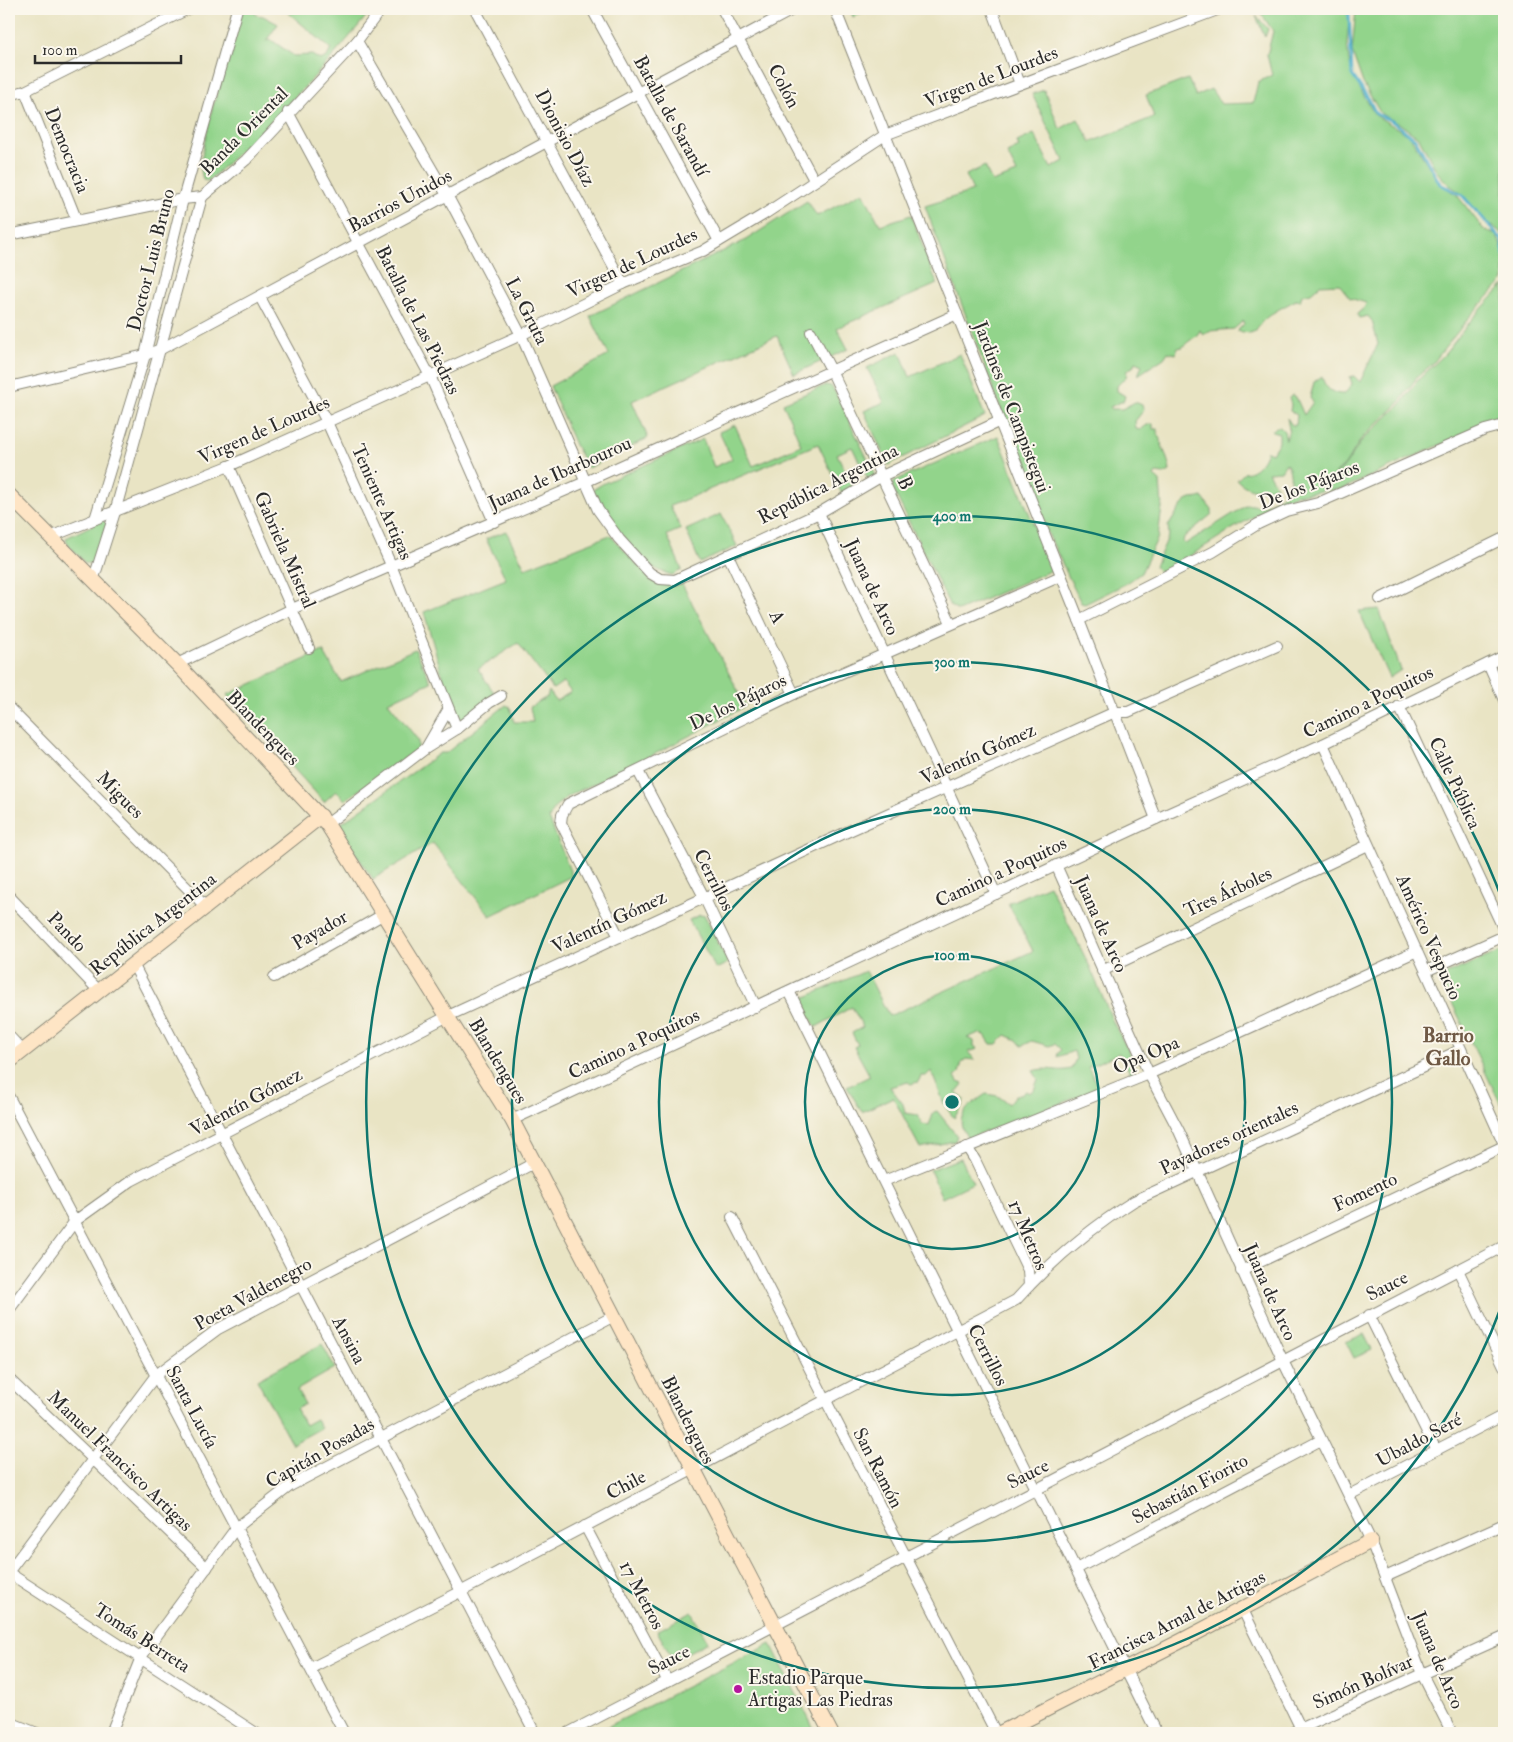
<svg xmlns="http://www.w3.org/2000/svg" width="1513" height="1742" font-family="'IM FELL Double Pica',serif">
	<rect width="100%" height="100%" fill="#fbf7ec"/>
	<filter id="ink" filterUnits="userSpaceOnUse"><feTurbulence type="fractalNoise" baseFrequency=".02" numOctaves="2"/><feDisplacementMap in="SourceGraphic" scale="10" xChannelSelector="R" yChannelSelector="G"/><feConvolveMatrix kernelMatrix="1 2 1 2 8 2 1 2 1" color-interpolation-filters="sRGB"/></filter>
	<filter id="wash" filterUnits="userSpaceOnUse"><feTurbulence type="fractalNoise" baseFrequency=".0096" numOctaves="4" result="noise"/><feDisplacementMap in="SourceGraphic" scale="20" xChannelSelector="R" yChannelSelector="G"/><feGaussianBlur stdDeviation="1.12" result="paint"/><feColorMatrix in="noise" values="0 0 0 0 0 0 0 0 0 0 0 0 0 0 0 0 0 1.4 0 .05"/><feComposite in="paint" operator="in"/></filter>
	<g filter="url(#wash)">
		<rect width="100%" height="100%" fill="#e9e4c4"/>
		<g fill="#92d48b" stroke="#5e805b">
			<path d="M 242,9 L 253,9 L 256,15 L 263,16 L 278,24 L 266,41 L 270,39 L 294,56 L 312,55 L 320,60 L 327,57 L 331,49 L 284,9 L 372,9 C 323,72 267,127 208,181 L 203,180 L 200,165 L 210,116 Z"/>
			<polygon points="850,9 873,9 853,17"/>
			<path d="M 1258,9 L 1350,9 L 1347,43 L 1349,61 L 1354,78 L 1375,115 L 1410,136 L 1439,183 L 1457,195 L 1484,230 L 1496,234 L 1504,252 L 1504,280 L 1471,315 L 1433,363 L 1417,377 L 1398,404 L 1361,439 L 1345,465 L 1333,476 L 1322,491 L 1295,495 L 1278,503 L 1232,529 L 1165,572 L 1160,573 L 1155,566 L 1169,535 L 1168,526 C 1175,518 1180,502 1191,499 C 1195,498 1198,499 1202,497 L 1212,510 L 1212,514 L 1184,537 L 1183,542 L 1185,544 L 1247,505 C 1252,504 1255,506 1259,506 C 1281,503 1299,483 1286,463 L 1281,471 L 1268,472 L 1276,486 C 1261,491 1249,492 1237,480 L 1244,473 C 1256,472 1263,462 1267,451 L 1272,453 L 1279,442 L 1279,434 L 1272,432 L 1276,427 L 1280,427 L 1284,431 L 1286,440 L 1289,429 L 1287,418 L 1292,425 L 1296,425 L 1297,415 L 1290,411 L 1291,405 L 1289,398 L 1292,395 L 1296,397 L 1304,415 L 1313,402 L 1310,398 L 1314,382 L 1322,376 C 1324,388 1333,395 1345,394 L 1352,384 L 1350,377 L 1354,376 L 1360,382 L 1378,344 L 1372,321 L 1368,316 L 1359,318 L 1357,314 L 1365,307 L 1366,303 L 1350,298 L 1339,284 L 1320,285 L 1311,293 L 1302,295 L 1300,301 L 1296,300 C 1282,308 1262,316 1256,331 L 1249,333 L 1237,331 L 1244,324 L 1243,321 L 1234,329 L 1209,331 L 1203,335 L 1200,330 C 1197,338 1188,340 1183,347 L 1178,348 L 1175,354 L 1168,352 L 1164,358 L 1138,375 L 1142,365 L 1135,362 L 1133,367 L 1127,370 L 1126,377 L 1117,386 L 1117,391 L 1125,396 L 1123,401 L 1110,407 L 1112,409 L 1122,409 L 1135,402 L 1142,405 L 1144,410 L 1135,421 L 1136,429 L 1140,430 L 1147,425 L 1153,424 L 1153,429 L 1157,429 C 1160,444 1168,456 1170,471 L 1164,474 L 1156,473 L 1154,476 L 1160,481 L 1162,507 L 1158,537 L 1141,573 L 1127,583 L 1085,604 L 1081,603 L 1044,525 L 925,206 L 973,191 L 966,175 L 985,166 L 992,182 L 1017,173 L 1007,153 L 1019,147 L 1017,142 L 1034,134 L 1051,168 L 1064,161 L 1032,94 L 1044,90 L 1060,129 L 1078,119 L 1091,142 L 1154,117 L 1146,95 L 1188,79 L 1196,96 L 1211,89 L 1221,104 L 1253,103 L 1258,82 L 1272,75 L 1267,55 L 1273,31 Z"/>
			<polygon points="1356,9 1504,9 1504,238 1502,233 1489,224 1462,194 1449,185 1437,172 1419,138 1400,124 1381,114 1363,83 1352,52"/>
			<polygon points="1256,16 1268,29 1265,37"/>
			<polygon points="863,192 880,225 911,215 937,284 837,328 848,349 794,374 777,336 632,401 648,438 588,468 575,445 550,386 609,355 590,316 744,241 807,201 817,216"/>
			<polygon points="1504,285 1504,416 1342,489 1324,491 1333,476 1345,466 1362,440 1400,405 1418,380 1445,354 1472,319"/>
			<polygon points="900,352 910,377 960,354 985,416 888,465 864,411 884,402 867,368"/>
			<path d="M 826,385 L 831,386 L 835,392 L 875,474 L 870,483 L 852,447 L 837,454 L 855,491 L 843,496 L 818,444 L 670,506 L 681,529 L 667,535 L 682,570 L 672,575 C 634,566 612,524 593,492 L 594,489 L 604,483 L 703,439 L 714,467 L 732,459 L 719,432 L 735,425 L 753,466 L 801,445 L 783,403 Z"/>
			<polygon points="998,436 1052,570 958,611 950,606 892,487 894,481"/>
			<polygon points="721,514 737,546 700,563 686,530"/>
			<polygon points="103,520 107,524 94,564 85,563 67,543 66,538"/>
			<polygon points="506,531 525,568 610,535 652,581 662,585 681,582 746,706 632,766 570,795 557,805 549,818 572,876 490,916 433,843 373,879 347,841 339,825 440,753 446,753 506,705 510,707 514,722 533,722 530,707 547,697 549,691 556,701 571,692 563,682 553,689 518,643 478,669 495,694 459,723 449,699 424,612 506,579 486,539"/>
			<polygon points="1379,609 1401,670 1389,678 1359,611"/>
			<polygon points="415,649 431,682 388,702 418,740 418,749 345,800 336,791 324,802 227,695 323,651 341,682"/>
			<path d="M 1049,885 L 1090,967 L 1114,1024 L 1135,1063 L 1132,1076 L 1119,1053 L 1088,1067 L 1099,1089 L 968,1138 C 952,1117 967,1107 986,1094 L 998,1096 L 1009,1104 L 1016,1095 L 1021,1095 L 1026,1091 L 1029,1093 L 1034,1090 L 1038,1079 L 1033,1071 C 1047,1066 1058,1073 1071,1069 L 1076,1059 L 1074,1051 L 1057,1057 L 1058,1053 L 1061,1050 L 1055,1044 L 1049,1046 L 1032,1041 L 1022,1046 L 1017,1040 L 1006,1035 L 997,1044 L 991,1044 L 985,1035 L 979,1033 L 967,1038 L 974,1041 L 974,1046 L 978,1049 L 968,1052 L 975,1060 L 966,1059 L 962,1062 L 959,1073 L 955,1076 L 958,1082 L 963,1084 L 956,1093 L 964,1099 L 963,1105 L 954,1118 L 945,1106 L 931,1071 L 926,1076 L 921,1076 L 918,1082 L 911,1084 L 908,1082 L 890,1087 L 903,1104 L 905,1113 L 918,1115 L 922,1124 L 929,1125 L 934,1112 L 937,1111 L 957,1136 L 955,1141 L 920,1148 L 893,1097 L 862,1112 L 847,1087 L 870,1076 L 854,1047 L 858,1045 L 852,1033 L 863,1027 L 852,1007 L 816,1027 L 799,1000 L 866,971 L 889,1016 L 1033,951 L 1008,903 Z"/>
			<polygon points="700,915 705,916 728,963 716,969 689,920"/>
			<polygon points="1504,950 1504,1109 1503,1109 1443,984 1446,974"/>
			<polygon points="961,1158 973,1183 942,1198 930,1170"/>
			<polygon points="1364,1334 1372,1350 1354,1358 1346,1342"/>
			<polygon points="322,1344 335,1368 297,1390 305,1404 296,1409 305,1425 316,1419 321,1428 292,1444 257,1380"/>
			<polygon points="692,1612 708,1642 673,1660 657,1631"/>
			<polygon points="771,1644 816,1733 595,1733"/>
		</g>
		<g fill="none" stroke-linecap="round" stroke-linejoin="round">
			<polyline stroke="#4fb0ce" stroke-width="3" points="1346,9 1349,15 1352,75 1368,98 1376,114 1392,121 1415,139 1440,184 1462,195 1502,240 1504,255"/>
		</g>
	</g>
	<g filter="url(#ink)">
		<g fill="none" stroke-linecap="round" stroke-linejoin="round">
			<g stroke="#8a8878" stroke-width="12">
				<g id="street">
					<polyline points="475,9 623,284"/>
					<polyline points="592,9 719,241"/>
					<polyline points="722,9 814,180"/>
					<polyline points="835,9 1079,620 1156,819"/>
					<polyline points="992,9 1020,84"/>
					<polyline points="357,41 447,195 521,335 598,510 619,539 650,573 660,579 675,580 819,513 882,476 998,422"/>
					<polyline points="25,91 77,221"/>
					<polyline points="9,95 25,91 188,9"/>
					<polyline points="288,112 430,376 494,522"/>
					<polyline points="9,235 183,199 202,197 246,160 357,41 381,9"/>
					<polyline points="260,297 327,422 391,565 457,729"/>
					<polyline points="811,332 831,370 951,623"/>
					<polyline points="9,387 145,355 161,349 794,9"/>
					<polyline points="229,466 309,648"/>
					<polyline points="819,513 996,894"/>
					<polyline points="95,519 145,355 183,199 237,9"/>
					<polyline points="50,537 229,466 521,335 623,284 703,251 763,215 885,135 1220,9"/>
					<polyline points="728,555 794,694"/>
					<polyline points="93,581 115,512 202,197"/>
					<polyline points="1380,599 1504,538"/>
					<polyline points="1079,620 1213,552 1258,524 1286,511 1318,503 1485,430 1504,425"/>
					<polyline points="177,664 292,609 585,482 957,314"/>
					<polyline points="1488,664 1504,700"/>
					<polyline points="1399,706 1504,930"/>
					<polyline points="9,708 206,907"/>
					<polyline points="1323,744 1504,1144"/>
					<polyline points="426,748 448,710"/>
					<polyline points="638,771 704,897 756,1007"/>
					<polyline points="327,824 425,749 457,729 489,703 501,696"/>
					<polyline points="1056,865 1149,1074 1179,1131 1283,1361 1371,1541 1422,1674 1452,1733"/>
					<polyline points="9,896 99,991"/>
					<polyline points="619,937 561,823 562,815 568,804 794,694 1061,576"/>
					<polyline points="133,964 535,1733"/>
					<polyline points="1102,971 1368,845"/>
					<polyline points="1426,971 1504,936"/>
					<polyline points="274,977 384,914"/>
					<polyline points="789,991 1157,1733"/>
					<polyline points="9,1036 23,1051"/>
					<polyline points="9,1097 344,1733"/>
					<polyline points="512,1120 1156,819 1323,744 1504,656"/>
					<polyline points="884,1181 1149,1074 1417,951"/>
					<polyline points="732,1217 996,1733"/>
					<polyline points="1458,1270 1504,1366"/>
					<polyline points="1241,1271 1504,1146"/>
					<path d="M 1029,1286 C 1060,1254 1097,1224 1134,1201 L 1460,1050"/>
					<polyline points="9,1310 75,1221 131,1181 448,1016 849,831 1115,712 1128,712 1277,646"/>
					<polyline points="1369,1315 1436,1450"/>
					<polyline points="9,1379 207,1568"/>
					<polyline points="1349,1495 1504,1415"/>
					<polyline points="585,1526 667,1680"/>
					<polyline points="1076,1569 1321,1440"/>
					<polyline points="9,1571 156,1375 218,1329 534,1163"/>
					<polyline points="9,1573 256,1733"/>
					<polyline points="1385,1577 1504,1524"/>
					<polyline points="1242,1608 1303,1733"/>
					<polyline points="311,1668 462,1591 1016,1300 1029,1286 1028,1270 975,1160 967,1147"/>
					<polyline points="9,1722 37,1733"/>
					<polyline points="111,1733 141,1657 236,1528 290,1486 614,1316"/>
					<polyline points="568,1733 1504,1246"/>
					<polyline points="1291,1733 1504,1637"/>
				</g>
			</g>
			<g stroke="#8a8878" stroke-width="16">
				<g id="secondary">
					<polyline points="9,495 177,664 327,824 512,1120 831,1733"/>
					<polyline points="9,1062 321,816"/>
					<polyline points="1000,1733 1183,1640 1371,1541"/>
				</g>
			</g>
			<use href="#street" stroke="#fff" stroke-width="10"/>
			<use href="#secondary" stroke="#fee5c5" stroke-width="14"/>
		</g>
	</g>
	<g fill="none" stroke="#0f766e" stroke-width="2.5">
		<circle cx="952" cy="1102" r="147"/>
		<circle cx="952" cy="1102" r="293"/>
		<circle cx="952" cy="1102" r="440"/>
		<path d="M1503 1302A586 586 0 1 1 1503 902"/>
	</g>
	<circle fill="#b5179e" stroke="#fbf7ec" stroke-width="2" cx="738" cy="1689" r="5"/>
	<g text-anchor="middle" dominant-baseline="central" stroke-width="4" stroke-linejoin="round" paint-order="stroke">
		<g font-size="19" fill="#2b2b2b" stroke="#fbf7ec">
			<text transform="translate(991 77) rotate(-21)">Virgen de Lourdes</text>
			<text transform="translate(784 86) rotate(62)">Colón</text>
			<text transform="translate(671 116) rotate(61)">Batalla de Sarandí</text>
			<text transform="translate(244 131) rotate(-45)">Banda Oriental</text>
			<text transform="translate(565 138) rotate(62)">Dionisio Díaz</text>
			<text transform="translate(67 150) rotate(68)">Democracia</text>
			<text transform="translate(400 201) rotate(-28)">Barrios Unidos</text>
			<text transform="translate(151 260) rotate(-76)">Doctor Luis Bruno</text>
			<text transform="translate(632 263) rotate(-25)">Virgen de Lourdes</text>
			<text transform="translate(527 311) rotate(63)">La Gruta</text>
			<text transform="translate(418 320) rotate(63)">Batalla de Las Piedras</text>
			<text transform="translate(1012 407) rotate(69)">Jardines de Campistegui</text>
			<text transform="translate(264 430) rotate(-24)">Virgen de Lourdes</text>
			<text transform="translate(560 473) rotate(-24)">Juana de Ibarbourou</text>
			<text transform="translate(905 483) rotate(65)">B</text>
			<text transform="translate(828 484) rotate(-27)">República Argentina</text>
			<text transform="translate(1309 485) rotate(-21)">De los Pájaros</text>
			<text transform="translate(382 502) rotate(66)">Teniente Artigas</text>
			<text transform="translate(285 550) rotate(66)">Gabriela Mistral</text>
			<text transform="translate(872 587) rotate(65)">Juana de Arco</text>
			<text transform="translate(777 617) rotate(64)">A</text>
			<text transform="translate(738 702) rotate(-26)">De los Pájaros</text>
			<text transform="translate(1368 702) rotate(-26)">Camino a Poquitos</text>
			<text transform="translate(263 728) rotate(46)">Blandengues</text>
			<text transform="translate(978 754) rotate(-24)">Valentín Gómez</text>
			<text transform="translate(1455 783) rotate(65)">Calle Pública</text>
			<text transform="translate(120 795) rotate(45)">Migues</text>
			<text transform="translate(1001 872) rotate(-25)">Camino a Poquitos</text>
			<text transform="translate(714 880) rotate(63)">Cerrillos</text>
			<text transform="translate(1228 892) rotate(-25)">Tres Árboles</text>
			<text transform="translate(609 922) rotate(-25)">Valentín Gómez</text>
			<text transform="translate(153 924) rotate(-38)">República Argentina</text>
			<text transform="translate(1101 924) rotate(66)">Juana de Arco</text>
			<text transform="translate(320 930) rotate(-30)">Payador</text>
			<text transform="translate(67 932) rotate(46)">Pando</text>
			<text transform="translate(1429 937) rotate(66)">Américo Vespucio</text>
			<text transform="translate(634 1044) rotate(-25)">Camino a Poquitos</text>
			<text transform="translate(1146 1055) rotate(-23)">Opa Opa</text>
			<text transform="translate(498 1061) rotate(59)">Blandengues</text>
			<text transform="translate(246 1102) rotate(-28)">Valentín Gómez</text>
			<text transform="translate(1229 1138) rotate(-25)">Payadores orientales</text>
			<text transform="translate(1365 1192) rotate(-25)">Fomento</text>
			<text transform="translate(1028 1235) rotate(67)">17 Metros</text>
			<text transform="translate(1387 1286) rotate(-27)">Sauce</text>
			<text transform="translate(1270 1292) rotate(66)">Juana de Arco</text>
			<text transform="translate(253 1294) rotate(-29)">Poeta Valdenegro</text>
			<text transform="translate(349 1340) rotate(62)">Ansina</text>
			<text transform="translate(988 1355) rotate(63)">Cerrillos</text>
			<text transform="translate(192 1407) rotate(62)">Santa Lucía</text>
			<text transform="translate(688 1420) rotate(63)">Blandengues</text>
			<text transform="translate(1419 1440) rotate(-28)">Ubaldo Seré</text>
			<text transform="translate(320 1453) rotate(-30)">Capitán Posadas</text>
			<text transform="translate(120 1461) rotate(44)">Manuel Francisco Artigas</text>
			<text transform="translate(878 1468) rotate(63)">San Ramón</text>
			<text transform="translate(1028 1474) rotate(-27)">Sauce</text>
			<text transform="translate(626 1485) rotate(-28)">Chile</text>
			<text transform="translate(1190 1489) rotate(-28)">Sebastián Fiorito</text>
			<text transform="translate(642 1595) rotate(62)">17 Metros</text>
			<text transform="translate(1177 1620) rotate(-27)">Francisca Arnal de Artigas</text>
			<text transform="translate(142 1638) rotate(33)">Tomás Berreta</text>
			<text transform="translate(669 1660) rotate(-27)">Sauce</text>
			<text transform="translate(1438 1660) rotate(67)">Juana de Arco</text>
			<text transform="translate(1363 1682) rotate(-24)">Simón Bolívar</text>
		</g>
		<g font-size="19" fill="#2b2b2b" stroke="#fbf7ec" text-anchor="start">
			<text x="748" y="1678">Estadio Parque<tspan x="748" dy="22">Artigas Las Piedras</tspan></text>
		</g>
		<g font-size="20" font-weight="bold" fill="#6f5945" stroke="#fbf7ec">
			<text x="1448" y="1035">Barrio<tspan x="1448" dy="23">Gallo</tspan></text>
		</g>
	</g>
	<circle cx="952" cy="1102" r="8" fill="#0f766e" stroke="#fbf7ec" stroke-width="2.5"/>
	<g font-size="15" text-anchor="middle" font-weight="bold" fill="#0f766e" stroke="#fbf7ec" stroke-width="4" stroke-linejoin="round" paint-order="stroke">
		<text x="952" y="521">400 m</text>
		<text x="952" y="667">300 m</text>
		<text x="952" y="814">200 m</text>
		<text x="952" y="960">100 m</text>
	</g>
	<rect width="1513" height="1742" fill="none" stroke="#fbf7ec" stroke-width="30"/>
	<path d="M35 55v8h146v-8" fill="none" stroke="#2b2b2b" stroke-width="2.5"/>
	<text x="42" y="55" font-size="15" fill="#2b2b2b" stroke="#fbf7ec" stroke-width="4" paint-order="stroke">100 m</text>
</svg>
